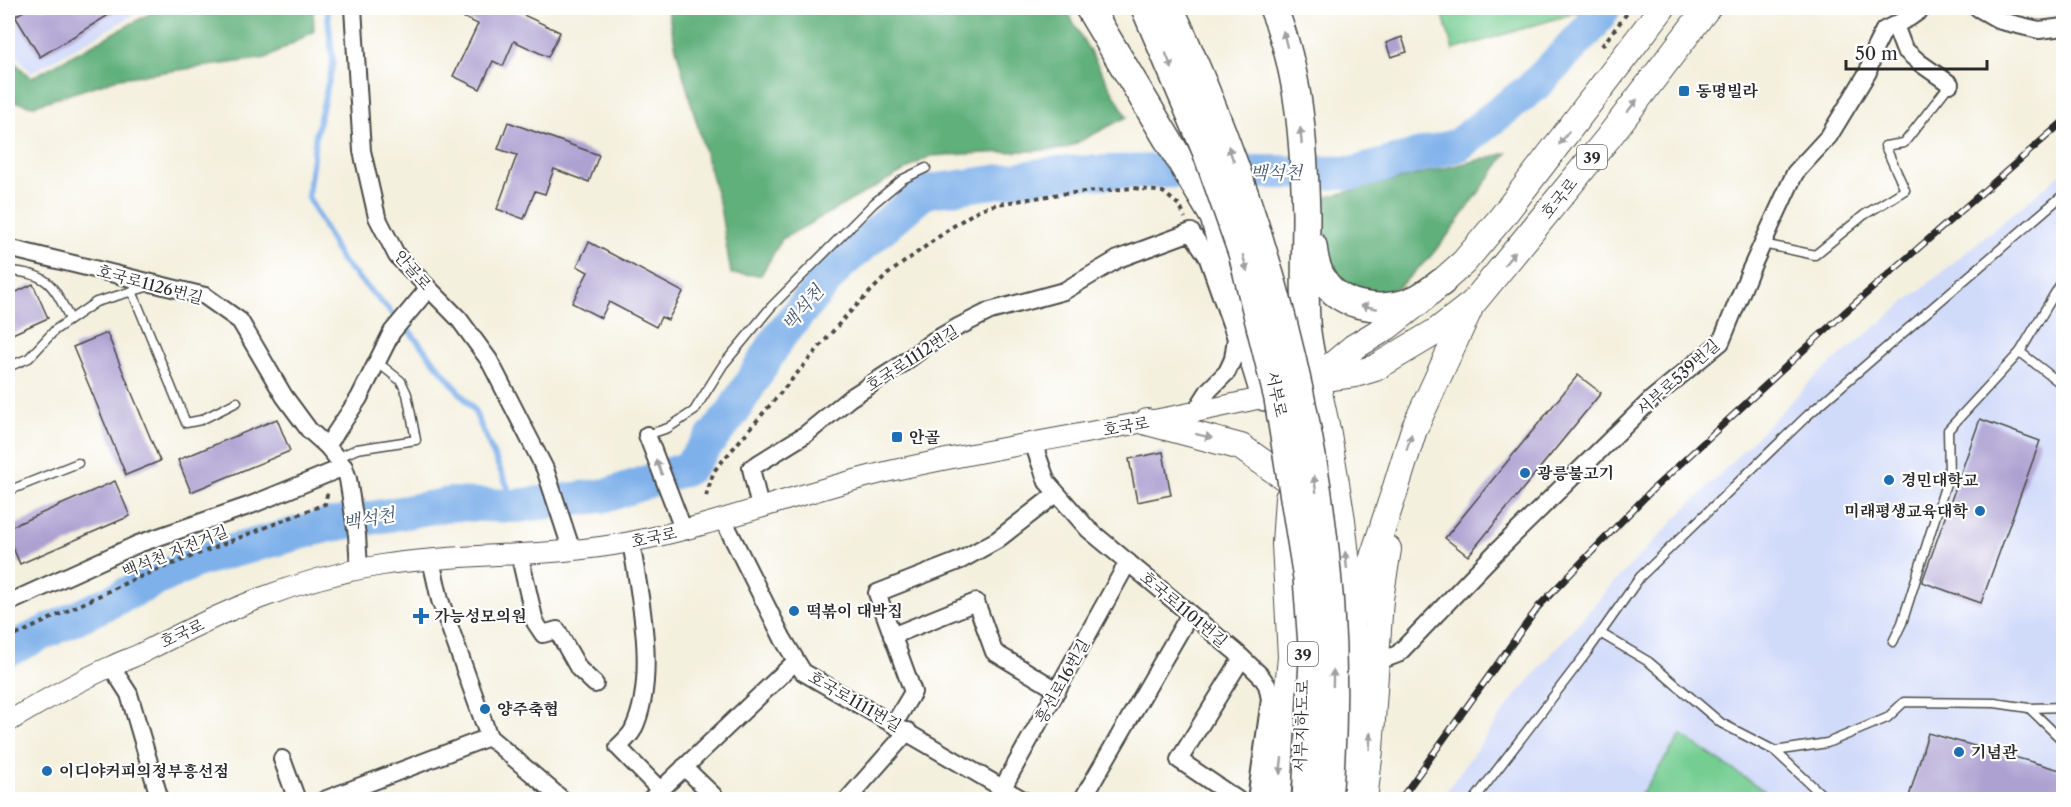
<svg xmlns="http://www.w3.org/2000/svg" width="2071" height="807" font-family="'Libre Caslon Text','Noto Serif KR',serif">
	<rect width="100%" height="100%" fill="#fff"/>
	<filter id="ink" filterUnits="userSpaceOnUse"><feTurbulence type="fractalNoise" baseFrequency=".0167" numOctaves="2"/><feDisplacementMap in="SourceGraphic" scale="12" xChannelSelector="R" yChannelSelector="G"/><feConvolveMatrix kernelMatrix="1 2 1 2 8 2 1 2 1" color-interpolation-filters="sRGB"/></filter>
	<filter id="wash" filterUnits="userSpaceOnUse"><feTurbulence type="fractalNoise" baseFrequency=".008" numOctaves="4" result="noise"/><feDisplacementMap in="SourceGraphic" scale="24" xChannelSelector="R" yChannelSelector="G"/><feGaussianBlur stdDeviation="1.35" result="paint"/><feColorMatrix in="noise" values="0 0 0 0 0 0 0 0 0 0 0 0 0 0 0 0 0 1.4 0 .05"/><feComposite in="paint" operator="in"/></filter>
	<g filter="url(#wash)">
		<rect width="100%" height="100%" fill="#f4f0de"/>
		<g fill="#d0daf9">
			<polygon points="8,8 146,8 31,73 8,45"/>
			<polygon points="2063,172 2063,799 1440,800 1513,699 1612,584 1816,376"/>
		</g>
		<g fill="#75cd92" stroke="#507c5e" stroke-width="1.5">
			<polygon points="1441,8 1583,8 1581,11 1453,50"/>
			<polygon points="1681,735 1772,796 1774,799 1638,799"/>
		</g>
		<g fill="#60b07c" stroke="#466e54" stroke-width="1.5">
			<polygon points="160,8 313,8 314,31 267,58 120,78 32,106 8,100 8,56 31,78"/>
			<polygon points="667,8 1065,8 1127,117 1065,149 930,156 782,239 761,275 731,274 720,207 677,52"/>
			<polygon points="1507,153 1452,230 1430,257 1399,287 1362,298 1331,288 1321,262 1326,197"/>
		</g>
		<g fill="none" stroke-linecap="round" stroke-linejoin="round">
			<polyline stroke="#7eb0ea" stroke-width="6" points="327,8 333,63 316,134 308,196 341,260 410,332 474,410 516,506"/>
			<polyline stroke="#7eb0ea" stroke-width="34" points="8,650 198,560 326,526 451,504 516,506 608,495 688,468 732,413 781,334 839,265 924,192 1057,173 1166,171 1356,173 1458,145 1534,86 1589,29 1604,8"/>
		</g>
		<g id="blocks">
			<g fill="#ada1d1">
				<polygon points="29,8 120,8 40,57 15,16"/>
				<polygon points="443,8 509,8 560,32 548,57 514,41 503,66 493,61 480,89 453,76 478,24"/>
				<polygon points="1402,37 1407,52 1391,57 1386,43"/>
				<polygon points="508,122 599,155 589,182 554,169 545,194 535,191 524,219 497,209 517,155 498,149"/>
				<polygon points="589,242 683,292 668,320 661,317 656,327 609,302 601,318 572,303 588,272 577,266"/>
				<polygon points="33,284 48,318 8,336 8,296"/>
				<polygon points="107,333 160,461 126,475 73,347"/>
				<polygon points="1578,375 1601,393 1468,556 1445,538"/>
				<polygon points="277,419 290,451 191,492 178,460"/>
				<polygon points="1980,419 2040,441 1981,603 1922,582"/>
				<polygon points="1163,452 1171,495 1137,502 1129,459"/>
				<polygon points="115,481 130,516 20,564 8,536 8,528"/>
				<polygon points="1928,733 2064,771 2064,780 2058,800 1908,800"/>
			</g>
		</g>
	</g>
	<g filter="url(#ink)">
		<use href="#blocks" fill-opacity="0" stroke="#494946" stroke-width="1.5"/>
		<g fill="none" stroke-linecap="round" stroke-linejoin="round">
			<g stroke="#494946" stroke-width="11">
				<g id="service">
					<polyline points="1763,244 1815,255 1864,215 1905,190 1885,146 1904,143 1950,84"/>
					<path d="M 8,271 C 49,273 53,285 70,319"/>
					<polyline points="132,291 186,423 201,420 237,402"/>
					<polyline points="2020,352 2064,386"/>
					<polyline points="8,367 29,358 55,330 96,302 150,286"/>
					<polyline points="647,435 668,428 694,411 723,365 771,307 874,203 903,179 926,168"/>
					<polyline points="337,458 357,449 416,440 407,394 401,381 377,362"/>
					<polyline points="8,491 78,463"/>
					<polyline points="1600,633 1649,662 1721,723 1775,751 1821,794 1823,800"/>
					<polyline points="1893,642 1902,623 1949,474 1948,430 2020,352 2064,278"/>
					<polyline points="2029,708 2064,707"/>
					<polyline points="1775,751 1827,743 1887,718 1904,702 1995,703 2029,708 2064,742"/>
					<polyline points="1474,800 1588,651 1640,577 1808,415 2064,194"/>
				</g>
			</g>
			<g stroke="#494946" stroke-width="20">
				<g id="minor">
					<polyline points="353,8 362,151 377,217 397,256 459,319 489,360 545,469 572,551"/>
					<polyline points="1978,8 2001,21 2039,30 2064,27"/>
					<polyline points="1895,25 1904,49 1920,63 1950,84"/>
					<polyline points="8,248 205,296 240,321 284,396 309,430 327,446 344,467 348,479 357,535 359,569"/>
					<polyline points="647,435 684,531"/>
					<polyline points="1033,443 1047,482 1088,529 1237,653 1261,676 1267,685 1270,699 1256,800"/>
					<polyline points="327,446 359,398 392,332 428,289"/>
					<polyline points="760,508 751,468 806,434 850,398 898,367 933,341 958,327 990,311 1064,291 1118,259 1191,232 1207,256 1236,338 1233,359 1227,372 1209,390 1195,412"/>
					<polyline points="723,519 783,639 803,672 1023,800"/>
					<path d="M 631,542 C 640,596 658,679 633,730 C 630,736 623,742 618,747 L 660,790"/>
					<polyline points="519,553 535,622 543,634 557,630 579,669 595,684"/>
					<polyline points="431,560 440,600 489,737 563,800"/>
					<polyline points="8,603 138,544 251,505 344,467"/>
					<polyline points="892,636 976,602 994,652 1057,690"/>
					<polyline points="1374,663 1398,654 1495,553 1652,399 1721,342 1750,271 1795,173 1829,136 1868,72 1875,48 1884,30 1909,18 1923,8"/>
					<polyline points="111,666 129,694 160,800"/>
					<polyline points="894,724 913,692 877,593 961,560 997,540 1056,494"/>
					<polyline points="282,759 297,800"/>
					<polyline points="684,767 714,796"/>
					<polyline points="324,800 489,737"/>
					<polyline points="650,800 796,661"/>
					<polyline points="847,800 908,731"/>
					<polyline points="996,800 1128,562"/>
					<polyline points="1082,800 1190,614"/>
					<polyline points="1238,800 1179,760 1242,658"/>
				</g>
			</g>
			<g stroke="#494946" stroke-width="22">
				<path id="tertiary" d="M 8,722 C 41,702 76,682 112,666 C 122,661 132,658 142,653 C 221,612 293,579 382,565 C 464,552 549,558 630,542 C 719,525 803,491 890,471 C 1014,443 1141,426 1265,397"/>
			</g>
			<g stroke="#494946" stroke-width="28">
				<g id="primary">
					<polyline points="1316,379 1354,347 1387,327 1419,302 1464,262 1502,217 1662,8"/>
					<polyline points="1316,379 1328,434 1342,520 1353,618 1348,800"/>
					<polyline points="1297,386 1316,379 1355,374 1375,368 1437,331 1473,303 1608,138 1707,8"/>
					<polyline points="1147,422 1241,447 1284,477"/>
					<polyline points="1356,609 1396,487 1414,429 1469,310"/>
					<polyline points="1277,800 1291,657 1285,544 1288,498"/>
					<polyline points="1364,800 1370,750 1380,599 1388,549"/>
				</g>
			</g>
			<g stroke="#494946" stroke-width="30">
				<g id="trunk">
					<polyline points="1089,8 1214,217 1246,335 1265,397"/>
					<path d="M 1273,8 C 1300,72 1304,146 1306,215 C 1306,250 1304,286 1306,321 C 1307,341 1312,360 1316,379"/>
					<path d="M 1313,246 C 1314,254 1315,262 1318,269 C 1332,308 1381,314 1414,300 C 1424,296 1433,288 1442,282"/>
				</g>
			</g>
			<g stroke="#494946" stroke-width="4" stroke-dasharray="4.5 4.5" stroke-linecap="butt">
				<polyline points="1602,46 1631,8"/>
				<polyline points="706,496 714,471 845,317 888,274 952,227 980,209 998,204 1060,194 1134,188 1163,192 1180,206 1185,218"/>
				<polyline points="8,639 132,580 325,504 328,490"/>
			</g>
			<use href="#service" stroke="#fff" stroke-width="8"/>
			<use href="#minor" stroke="#fff" stroke-width="16"/>
			<use href="#tertiary" stroke="#fff" stroke-width="20"/>
			<use href="#primary" stroke="#fff" stroke-width="26"/>
			<use href="#trunk" stroke="#fff" stroke-width="27"/>
			<g stroke="#2b2b2b" stroke-width="7">
				<polyline id="rail" points="1400,800 1539,606 1652,490 1844,313 2064,121"/>
			</g>
			<use href="#rail" stroke="#fff" stroke-width="4.5" stroke-dasharray="14" stroke-linecap="butt"/>
			<g stroke="#494946" stroke-width="30" stroke-linecap="butt">
				<g id="trunk-bridge">
					<polyline points="1145,8 1206,151 1242,253 1278,399 1307,578 1313,659 1306,800"/>
					<path d="M 1170,8 C 1282,251 1352,530 1328,800"/>
				</g>
			</g>
			<use href="#trunk-bridge" stroke="#fff" stroke-width="27"/>
		</g>
		<defs><path id="oneway-solid" d="M-6-.8H1V-3.2L6.5 0L1 3.2V.8H-6Z" transform="scale(1.5)"/></defs>
		<g fill="#a0a0a0">
			<use href="#oneway-solid" transform="translate(1285 39) rotate(-104)"/>
			<use href="#oneway-solid" transform="translate(1169 61) rotate(68)"/>
			<use href="#oneway-solid" transform="translate(1632 106) rotate(-53)"/>
			<use href="#oneway-solid" transform="translate(1301 136) rotate(-95)"/>
			<use href="#oneway-solid" transform="translate(1564 138) rotate(127)"/>
			<use href="#oneway-solid" transform="translate(1231 154) rotate(-109)"/>
			<use href="#oneway-solid" transform="translate(1510 258) rotate(-51)"/>
			<use href="#oneway-solid" transform="translate(1245 263) rotate(75)"/>
			<use href="#oneway-solid" transform="translate(1369 307) rotate(-169)"/>
			<use href="#oneway-solid" transform="translate(1204 436) rotate(14)"/>
			<use href="#oneway-solid" transform="translate(1409 442) rotate(-73)"/>
			<use href="#oneway-solid" transform="translate(659 467) rotate(-111)"/>
			<use href="#oneway-solid" transform="translate(1315 484) rotate(-98)"/>
			<use href="#oneway-solid" transform="translate(1346 560) rotate(-96)"/>
			<use href="#oneway-solid" transform="translate(1333 678) rotate(-89)"/>
			<use href="#oneway-solid" transform="translate(1370 741) rotate(-87)"/>
			<use href="#oneway-solid" transform="translate(1281 766) rotate(97)"/>
		</g>
	</g>
	<g fill="#1f6fb2" stroke="#fff" stroke-width="2">
		<rect x="1678" y="85" width="12" height="12" rx="3"/>
		<rect x="891" y="431" width="12" height="12" rx="3"/>
		<circle cx="1525" cy="473" r="6"/>
		<circle cx="1889" cy="480" r="6"/>
		<circle cx="1980" cy="511" r="6"/>
		<circle cx="794" cy="611" r="6"/>
		<path d="M418 607h6v6h6v6h-6v6h-6v-6h-6v-6h6z"/>
		<circle cx="485" cy="709" r="6"/>
		<circle cx="1959" cy="752" r="6"/>
		<circle cx="47" cy="771" r="6"/>
	</g>
	<g text-anchor="middle" dominant-baseline="central" stroke-width="4.5" stroke-linejoin="round" paint-order="stroke">
		<g fill="#fff" stroke="#6b6b6b" stroke-width="1.5">
			<rect x="1577" y="145" width="30" height="24" rx="4.5"/>
			<rect x="1288" y="642" width="30" height="24" rx="4.5"/>
		</g>
		<g font-size="15" font-weight="bold" fill="#2b2b2b">
			<text x="1592" y="157">39</text>
			<text x="1303" y="654">39</text>
		</g>
		<g font-size="16" font-weight="bold" fill="#2b2b2b" stroke="#fff" text-anchor="start">
			<text x="1696" y="91">동명빌라</text>
			<text x="909" y="437">안골</text>
			<text x="1537" y="473">광릉불고기</text>
			<text x="1901" y="480">경민대학교</text>
			<text x="1968" y="511" text-anchor="end">미래평생교육대학</text>
			<text x="806" y="611">떡볶이 대박집</text>
			<text x="434" y="616">가능성모의원</text>
			<text x="497" y="709">양주축협</text>
			<text x="1971" y="752">기념관</text>
			<text x="59" y="771">이디야커피의정부흥선점</text>
		</g>
		<g font-size="16" fill="#2b2b2b" stroke="#fff">
			<text transform="translate(1559 198) rotate(-51)">호국로</text>
			<text transform="translate(413 270) rotate(49)">안골로</text>
			<text transform="translate(150 284) rotate(15)">호국로1126번길</text>
			<text transform="translate(912 358) rotate(-33)">호국로1112번길</text>
			<text transform="translate(1678 377) rotate(-42)">서부로539번길</text>
			<text transform="translate(1277 394) rotate(78)">서부로</text>
			<text transform="translate(1126 426) rotate(-10)">호국로</text>
			<text transform="translate(654 537) rotate(-12)">호국로</text>
			<text transform="translate(175 551) rotate(-22)">백석천 자전거길</text>
			<text transform="translate(1184 609) rotate(40)">호국로1101번길</text>
			<text transform="translate(182 633) rotate(-25)">호국로</text>
			<text transform="translate(1062 681) rotate(-61)">흥선로16번길</text>
			<text transform="translate(855 701) rotate(30)">호국로1111번길</text>
			<text transform="translate(1301 726) rotate(-88)">서부지하도로</text>
		</g>
		<g font-size="18" font-style="italic" fill="#485a6e" stroke="#fff">
			<text x="1276" y="173">백석천</text>
			<text transform="translate(803 308) rotate(-50)">백석천</text>
			<text transform="translate(369 519) rotate(-10)">백석천</text>
		</g>
	</g>
	<rect width="2071" height="807" fill="none" stroke="#fff" stroke-width="30"/>
	<path d="M1846 60v9h141v-9" fill="none" stroke="#2b2b2b" stroke-width="3"/>
	<text x="1855" y="60" font-size="18" fill="#2b2b2b" stroke="#ffffff" stroke-width="4.5" paint-order="stroke">50 m</text>
</svg>
